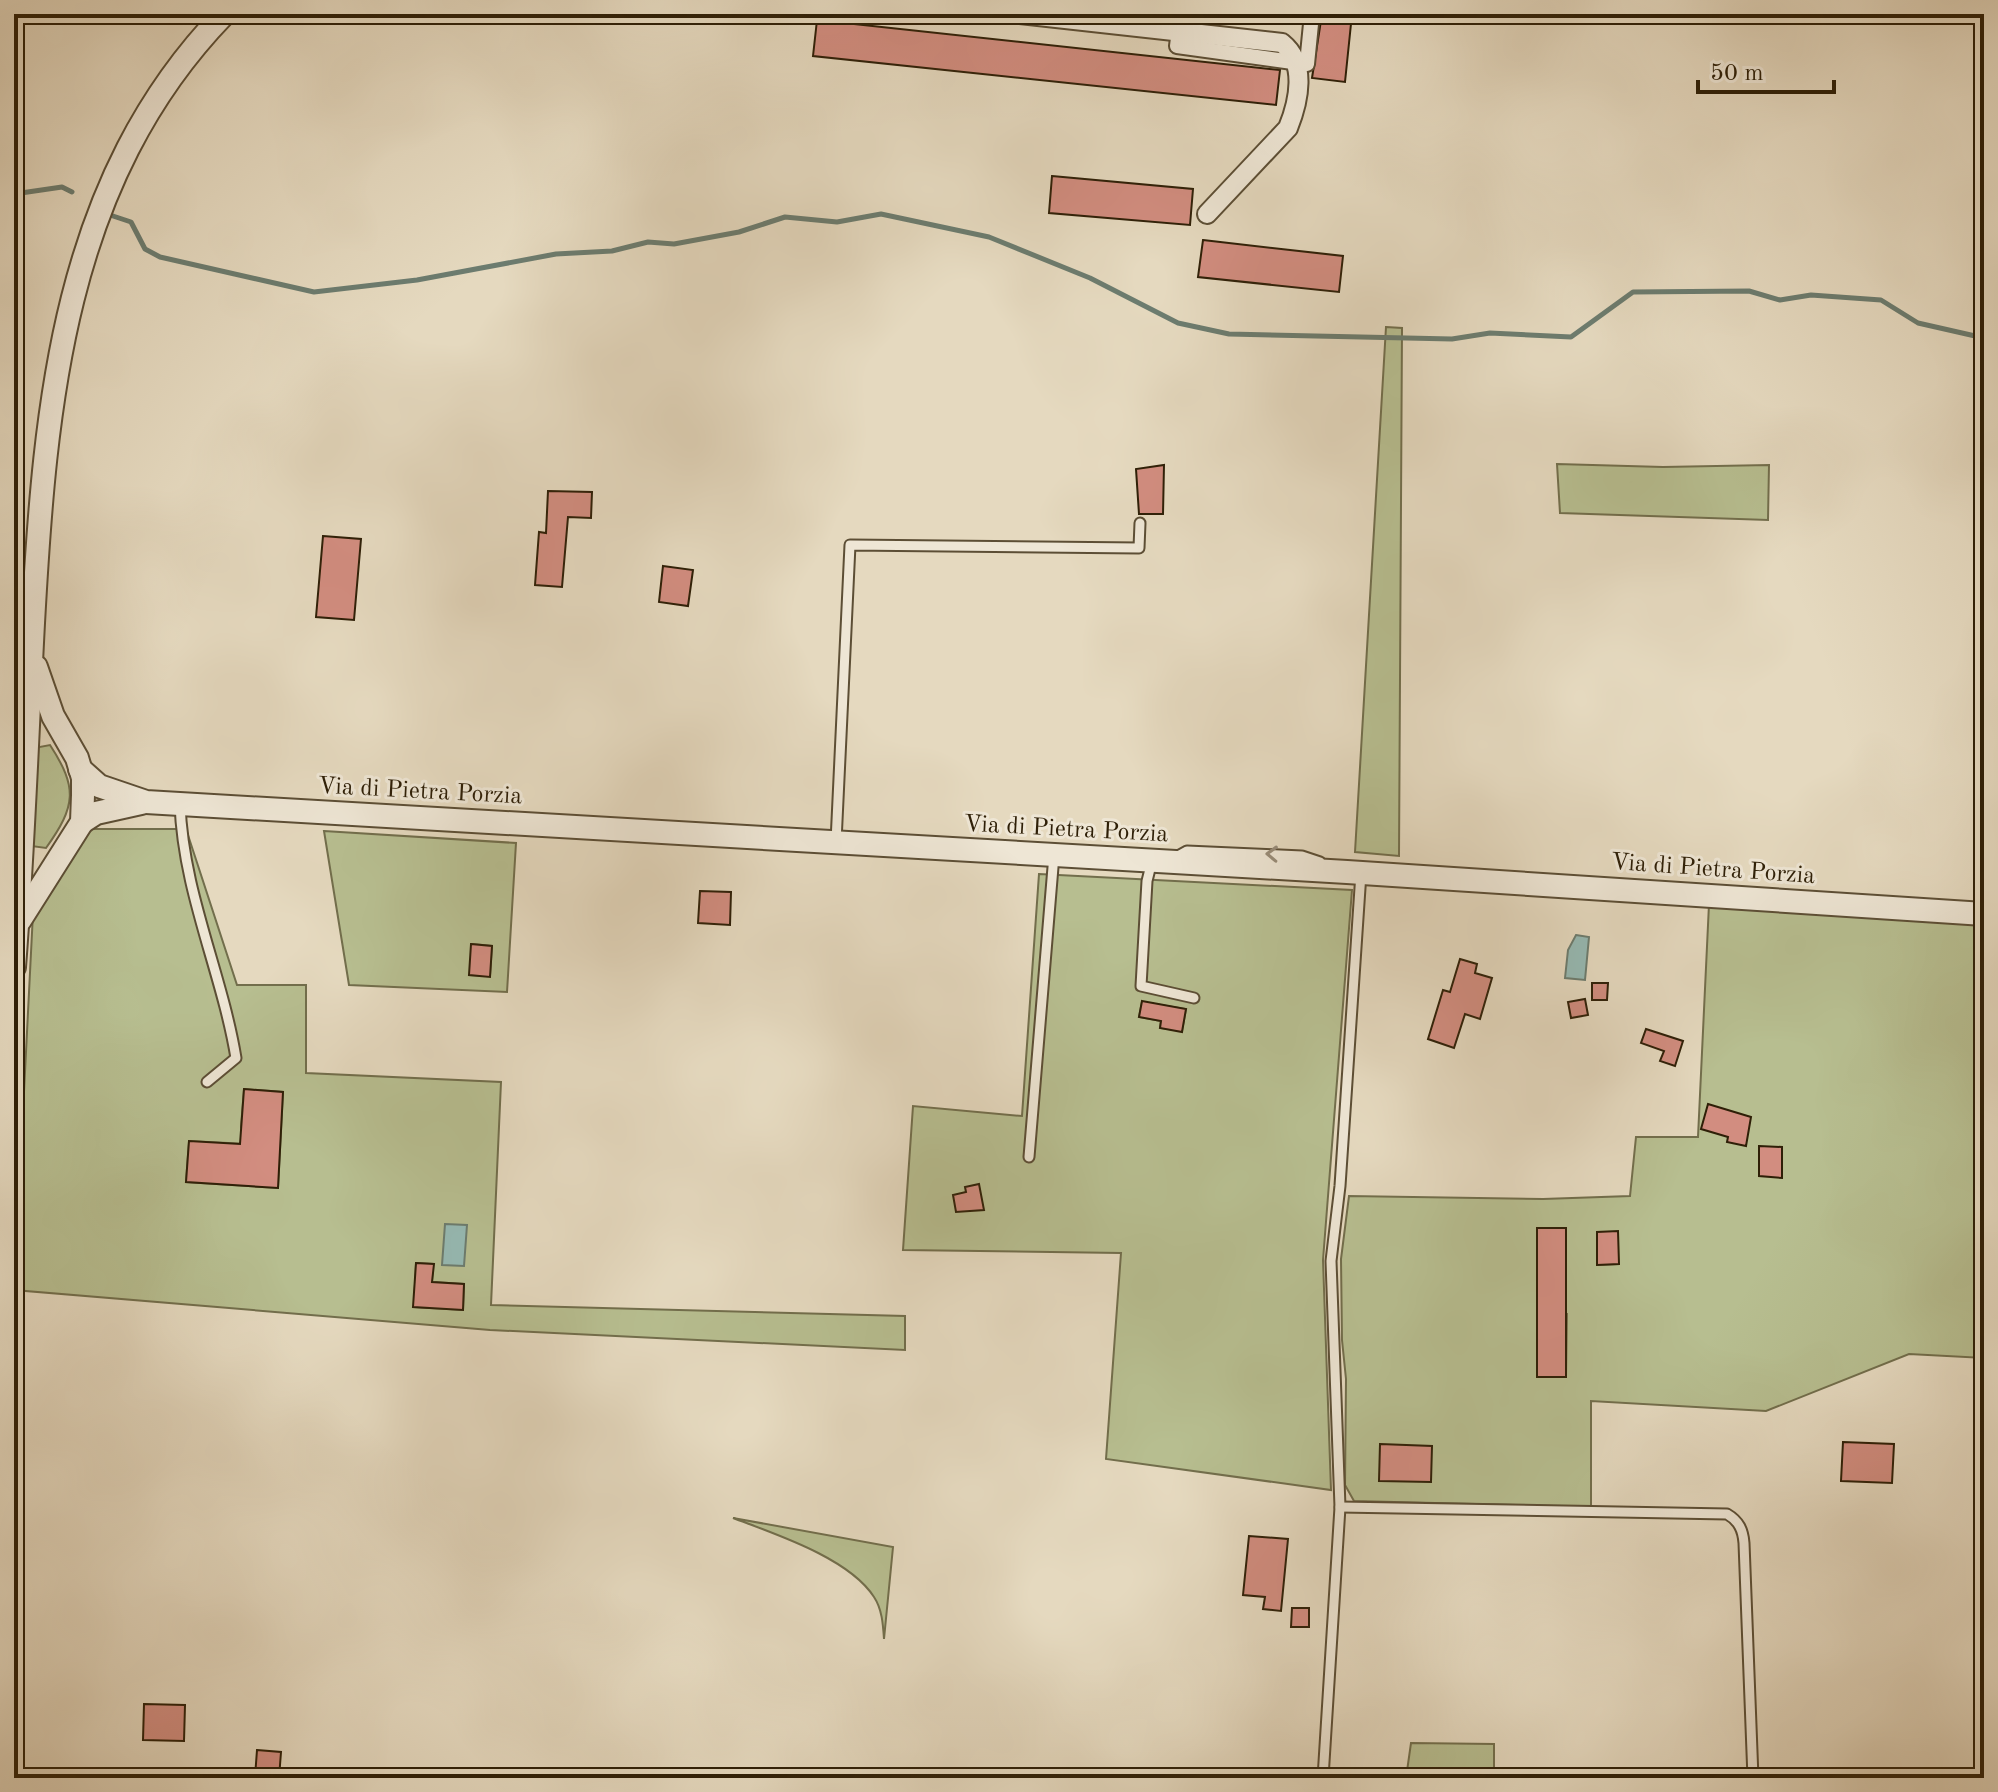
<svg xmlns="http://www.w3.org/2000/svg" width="1998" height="1792" font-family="'Old Standard TT',serif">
	<rect width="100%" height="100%" fill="#e5d9bf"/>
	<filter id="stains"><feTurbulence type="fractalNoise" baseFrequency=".0025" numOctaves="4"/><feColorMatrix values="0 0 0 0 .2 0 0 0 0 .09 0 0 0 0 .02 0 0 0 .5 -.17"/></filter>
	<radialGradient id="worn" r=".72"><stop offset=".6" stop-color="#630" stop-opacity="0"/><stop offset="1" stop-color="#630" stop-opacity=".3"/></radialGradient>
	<g fill="#b7be90" stroke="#726e4c" stroke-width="2" fill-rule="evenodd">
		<polygon points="1386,327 1402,328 1399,856 1355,852"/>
		<polygon points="1557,464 1663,467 1769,465 1768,520 1560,513"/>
		<path d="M 50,745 C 78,788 76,806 46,848 L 31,846 L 34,748 Z"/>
		<path d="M 92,829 L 186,829 L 237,985 L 306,985 L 306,1073 L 501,1082 L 491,1305 L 905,1316 L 905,1350 L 490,1330 L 14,1290 L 33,913 L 68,842 ZM 244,1089 L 283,1092 L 278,1188 L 186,1182 L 189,1141 L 248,1144 L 241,1127 ZM 416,1263 L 433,1264 L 432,1282 L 464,1284 L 463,1310 L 414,1307 Z"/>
		<path d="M 324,831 L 516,843 L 507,992 L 349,985 ZM 472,944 L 492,946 L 490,976 L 470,975 Z"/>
		<path d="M 1039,874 L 1352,890 L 1323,1260 L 1331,1490 L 1106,1459 L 1121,1253 L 903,1250 L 913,1106 L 1022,1116 ZM 1142,1002 L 1186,1009 L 1182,1031 L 1160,1028 L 1161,1021 L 1139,1017 Z"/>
		<path d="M 1709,904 L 1984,921 L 1984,1358 L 1909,1354 L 1766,1411 L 1591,1401 L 1591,1507 L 1354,1501 L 1345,1485 L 1346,1379 L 1342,1340 L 1341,1259 L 1349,1196 L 1543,1199 L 1630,1196 L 1636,1137 L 1698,1137 ZM 1566,1228 L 1566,1305 L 1538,1306 ZM 1597,1232 L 1618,1232 L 1618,1264 L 1597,1265 ZM 1538,1314 L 1567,1314 L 1566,1377 L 1538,1377 Z"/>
		<path d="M 733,1518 L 893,1547 L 884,1639 C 883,1624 882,1609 874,1597 C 849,1558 775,1534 733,1518 Z"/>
		<polygon points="1411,1743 1494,1744 1494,1778 1472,1778 1471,1771 1406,1778"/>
	</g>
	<g fill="#96bab4" stroke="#6c7c6f" stroke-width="2">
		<polygon points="1576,935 1589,937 1585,980 1565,978 1568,950"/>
		<polygon points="445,1224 467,1225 464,1266 442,1265"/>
	</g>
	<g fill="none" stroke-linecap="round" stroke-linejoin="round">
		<g stroke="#6c7c6f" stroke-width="5">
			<polyline points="14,194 62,187 72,192"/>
			<polyline points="113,216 131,222 145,249 160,257 314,292 417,280 556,254 612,251 648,242 674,244 739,232 785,217 837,222 881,214 989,237 1090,278 1178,323 1229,334 1452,339 1490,333 1571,337 1633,292 1749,291 1780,300 1811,295 1881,300 1918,323 1984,338"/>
		</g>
	</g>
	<g fill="#d28d80" stroke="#2e1f07" stroke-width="2">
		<polygon points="1322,14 1352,14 1345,82 1312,78"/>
		<polygon points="817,20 1280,70 1276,105 813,56"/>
		<polygon points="1052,176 1193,189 1190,225 1049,213"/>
		<polygon points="1203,240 1343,256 1339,292 1198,277"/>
		<polygon points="1164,465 1163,514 1139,514 1136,469"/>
		<polygon points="548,491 592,492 591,518 568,517 562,587 535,585 539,532 546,533"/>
		<polygon points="323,536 361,539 354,620 316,617"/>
		<polygon points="663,566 693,570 688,606 659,602"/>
		<polygon points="700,891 731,892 730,925 698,923"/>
		<polygon points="471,944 492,946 490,977 469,975"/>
		<polygon points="1460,959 1477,964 1475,973 1492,978 1480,1019 1465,1014 1454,1048 1428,1039 1443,990 1450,992"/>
		<polygon points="1592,983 1608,983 1607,1000 1592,1000"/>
		<polygon points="1585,999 1588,1015 1571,1018 1568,1002"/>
		<polygon points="1142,1001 1186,1009 1182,1032 1160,1028 1161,1021 1139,1017"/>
		<polygon points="1646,1029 1683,1041 1675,1066 1660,1061 1664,1051 1641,1043"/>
		<polygon points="244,1089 283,1092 278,1188 186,1182 189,1141 240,1144"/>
		<polygon points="1708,1104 1751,1117 1746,1146 1727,1142 1728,1137 1701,1129"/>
		<polygon points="1759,1146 1782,1147 1782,1178 1759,1176"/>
		<polygon points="979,1184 984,1210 956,1212 953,1195 966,1192 965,1187"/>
		<rect x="1537" y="1228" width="29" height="149"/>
		<polygon points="1618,1231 1619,1264 1597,1265 1597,1232"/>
		<polygon points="416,1263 434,1264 432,1282 464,1284 463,1310 413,1307"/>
		<polygon points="1843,1442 1894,1444 1892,1483 1841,1481"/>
		<polygon points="1380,1444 1432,1446 1431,1482 1379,1481"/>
		<polygon points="1249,1536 1288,1539 1281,1611 1263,1609 1265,1597 1243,1595"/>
		<polygon points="1292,1608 1309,1608 1309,1627 1291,1627"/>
		<polygon points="144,1704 185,1705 184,1741 143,1740"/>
		<polygon points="257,1750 281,1752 279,1778 255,1777"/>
	</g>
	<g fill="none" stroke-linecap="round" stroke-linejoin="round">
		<g stroke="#5c4e35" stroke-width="13">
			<g id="service">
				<path d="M 180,804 C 183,892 222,973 236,1058 L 207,1082"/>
				<polyline points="836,842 850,545 1139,548 1140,523"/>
				<polyline points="1178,856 1187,851 1302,856 1320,862"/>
				<polyline points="1152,861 1147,881 1141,986 1194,998"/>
				<polyline points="1029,1157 1054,855"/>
				<path d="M 1340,1507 L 1727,1514 C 1739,1521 1743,1530 1744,1543 L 1753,1778"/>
				<polyline points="1323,1778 1340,1507 1331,1261 1340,1186 1361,873"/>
			</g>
		</g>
		<g stroke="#5c4e35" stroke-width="18">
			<polyline id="pedestrian" points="1181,14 1177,46 1307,64 1312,14"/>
		</g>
		<g stroke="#5c4e35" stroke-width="22">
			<path id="minor" d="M 1020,14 L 1282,43 C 1307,63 1299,101 1288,128 L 1207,214"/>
		</g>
		<g stroke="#5c4e35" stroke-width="26">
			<g id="tertiary">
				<polyline points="80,769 99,786 146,802 1347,872 1984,914"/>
				<polyline points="82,822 96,813 141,803"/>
				<polyline points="20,920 82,822 83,795 83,778 77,758 53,716 36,667"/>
				<path d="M 14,967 C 23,852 27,738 33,623 C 45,405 63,180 224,14"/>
			</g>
		</g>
		<use href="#service" stroke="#eee6d5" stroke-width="9"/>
		<use href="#pedestrian" stroke="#eee6d5" stroke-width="14"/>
		<use href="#minor" stroke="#eee6d5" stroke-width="18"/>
		<use href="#tertiary" stroke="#eee6d5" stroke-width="22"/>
	</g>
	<defs><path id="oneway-chevron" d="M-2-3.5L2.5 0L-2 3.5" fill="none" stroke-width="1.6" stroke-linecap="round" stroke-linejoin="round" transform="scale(2)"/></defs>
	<use stroke="#988c78" href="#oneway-chevron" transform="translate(1272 854) rotate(-178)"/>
	<g text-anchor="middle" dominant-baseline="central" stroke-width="6" stroke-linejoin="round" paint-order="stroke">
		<g font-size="24" fill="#2e1f07" stroke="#eee6d5">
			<text transform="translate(420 792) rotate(3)">Via di Pietra Porzia</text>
			<text transform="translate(1066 830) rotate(3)">Via di Pietra Porzia</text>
			<text transform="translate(1713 870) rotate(4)">Via di Pietra Porzia</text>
		</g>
	</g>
	<rect width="1998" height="1792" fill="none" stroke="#e5d9bf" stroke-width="48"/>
	<rect x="16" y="16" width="1966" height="1760" fill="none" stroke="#2e1f07" stroke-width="4"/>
	<rect x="24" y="24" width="1950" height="1744" fill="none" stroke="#2e1f07" stroke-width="2"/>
	<path d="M1698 80v12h136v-12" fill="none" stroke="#2e1f07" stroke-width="4"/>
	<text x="1710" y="80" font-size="24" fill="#2e1f07" stroke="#eee6d5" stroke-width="6" paint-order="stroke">50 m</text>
	<rect width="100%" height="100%" filter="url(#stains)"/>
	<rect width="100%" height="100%" fill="url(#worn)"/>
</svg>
